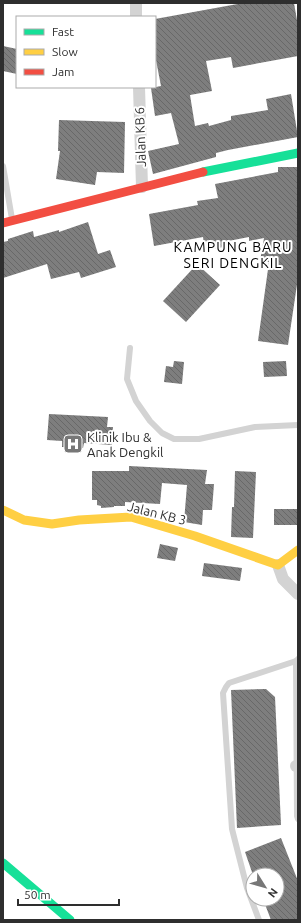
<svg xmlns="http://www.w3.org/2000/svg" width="301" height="923" font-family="Ubuntu,sans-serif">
	<defs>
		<pattern id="building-back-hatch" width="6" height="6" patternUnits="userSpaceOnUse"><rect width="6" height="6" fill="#7e7e7e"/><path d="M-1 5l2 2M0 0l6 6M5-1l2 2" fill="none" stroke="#686868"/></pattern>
	</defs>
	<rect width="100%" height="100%" fill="#fff"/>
	<g fill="url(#building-back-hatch)">
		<polygon points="243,3 294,3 298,26 298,56 233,68 231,57 206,61 212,91 190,95 195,126 208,123 209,126 231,120 231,116 268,110 266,99 291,94 298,137 228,150 216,153 216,157 153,174 148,151 179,144 171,113 155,116 151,88 161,86 155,55 155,19"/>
		<polygon points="3,46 17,49 17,74 3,71"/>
		<polygon points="59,120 125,122 124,173 97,172 95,185 56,179 60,151 58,151"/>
		<polygon points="278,167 298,167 298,278 288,345 258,341 269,262 260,261 264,238 249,241 249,237 223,242 224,247 205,250 203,237 154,246 149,214 198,205 197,201 218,198 215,184 278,172"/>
		<polygon points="88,222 98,254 110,250 116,267 81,278 79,272 51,279 47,264 3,278 3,242 8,241 8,239 33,231 34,237 59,230 59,232"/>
		<polygon points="197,264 220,285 186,322 163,301"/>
		<polygon points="174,361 184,362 182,384 164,382 166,366 173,367"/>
		<polygon points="286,361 287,376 264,377 263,362"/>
		<polygon points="49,414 108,417 107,427 113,427 112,445 84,443 83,448 62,447 62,441 47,440"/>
		<polygon points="129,466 207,470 205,484 214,484 212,510 203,510 202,525 184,522 187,485 162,483 160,504 125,502 125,506 114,506 114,507 101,508 101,506 97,505 97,500 92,500 92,471 129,471"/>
		<polygon points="235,471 256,472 253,538 231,537 232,507 234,507"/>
		<rect x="274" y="509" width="24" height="16"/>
		<polygon points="160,544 178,548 175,561 157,558"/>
		<polygon points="204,563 242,568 240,581 202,576"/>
		<polygon points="266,689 275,697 281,825 237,828 231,690"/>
		<polygon points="281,838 298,881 298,920 271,920 263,899 277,899 277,875 253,875 245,852"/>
	</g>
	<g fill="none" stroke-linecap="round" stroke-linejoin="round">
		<g stroke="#d3d3d3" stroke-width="6">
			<polyline points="3,166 12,219"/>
			<polyline points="130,348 127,379 136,401 150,421 162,433 174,439 199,439 255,427 298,425"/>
			<polyline points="298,659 296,661 297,816 298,819"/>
			<polyline points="259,920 247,888 232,829 223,693 226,687 229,683 296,661"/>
		</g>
		<g stroke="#d3d3d3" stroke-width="12">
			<polyline points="136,3 136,17"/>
			<polyline points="139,87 142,187"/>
			<polyline points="278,565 283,579 298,594"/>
			<polyline points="296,766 298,766"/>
		</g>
		<g stroke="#16e098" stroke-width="9">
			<polyline points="203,172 298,153"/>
			<polyline points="3,863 70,920"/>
		</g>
		<polyline stroke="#ffcf43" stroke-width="9" points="3,510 24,520 52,524 79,520 131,517 195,536 278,565 298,550"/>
		<polyline stroke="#f24e42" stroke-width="9" points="3,223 203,172"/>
	</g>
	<defs>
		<g id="hospital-square" transform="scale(1)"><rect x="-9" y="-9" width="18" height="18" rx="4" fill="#777" stroke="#fff"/><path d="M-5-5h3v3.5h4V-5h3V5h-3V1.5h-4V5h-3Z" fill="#fff"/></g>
	</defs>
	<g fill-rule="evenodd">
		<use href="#hospital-square" x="73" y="444"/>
	</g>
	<g text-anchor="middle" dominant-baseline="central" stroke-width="4" stroke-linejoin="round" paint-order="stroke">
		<g font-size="13" fill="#2e2e2e" stroke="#fff">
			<text transform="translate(140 137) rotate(-92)">Jalan KB 6</text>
			<text transform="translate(157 513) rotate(14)">Jalan KB 3</text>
		</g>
		<g font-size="13" fill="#2e2e2e" stroke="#fff" text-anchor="start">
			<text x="87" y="437">Klinik Ibu &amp;<tspan x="87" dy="15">Anak Dengkil</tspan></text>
		</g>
		<g font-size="14" letter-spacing="1" fill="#000" stroke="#fff">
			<text x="233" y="247">KAMPUNG BARU<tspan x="233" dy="16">SERI DENGKIL</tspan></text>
		</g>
	</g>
	<rect width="301" height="923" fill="none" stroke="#2e2e2e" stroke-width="8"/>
	<rect x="16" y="16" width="140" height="72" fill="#ffffff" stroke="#ababab"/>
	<rect x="24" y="29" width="20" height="6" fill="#16e098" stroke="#ababab"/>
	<text x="52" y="36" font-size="12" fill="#2e2e2e">Fast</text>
	<rect x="24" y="49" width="20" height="6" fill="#ffcf43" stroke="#ababab"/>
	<text x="52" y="56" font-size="12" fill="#2e2e2e">Slow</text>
	<rect x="24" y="69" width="20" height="6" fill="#f24e42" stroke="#ababab"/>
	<text x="52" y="76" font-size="12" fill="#2e2e2e">Jam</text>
	<g transform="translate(265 887) rotate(127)"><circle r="19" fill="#ffffff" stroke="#ababab"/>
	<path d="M0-3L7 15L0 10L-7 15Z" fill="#777777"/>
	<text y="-6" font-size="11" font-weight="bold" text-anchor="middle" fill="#2e2e2e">N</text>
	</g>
	<path d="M18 899v6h101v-6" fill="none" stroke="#2e2e2e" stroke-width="2"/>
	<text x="24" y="899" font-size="12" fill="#2e2e2e" stroke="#ffffff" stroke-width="3" paint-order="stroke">50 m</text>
</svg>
